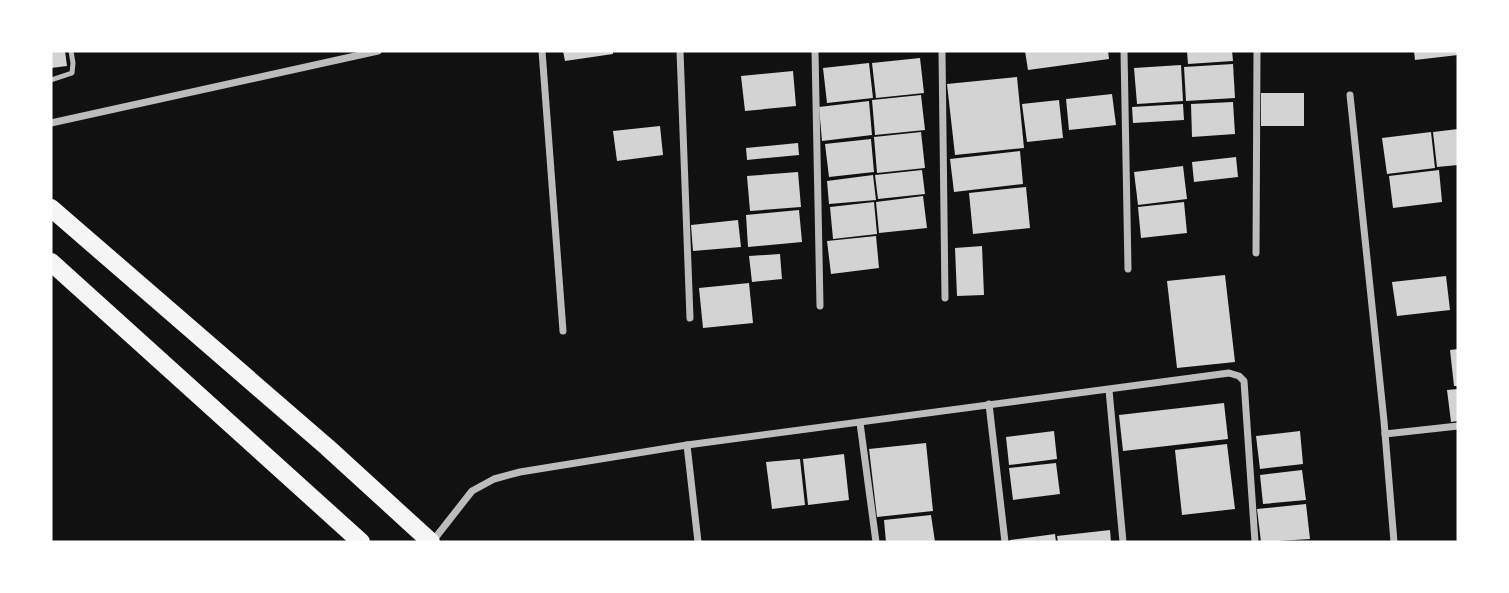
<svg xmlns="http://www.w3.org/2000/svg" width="1509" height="593" font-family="'Nunito Sans',sans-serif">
	<rect width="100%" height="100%" fill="#111"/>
	<g fill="#d3d3d3">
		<polygon points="51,51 65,51 67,66 51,68"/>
		<polygon points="563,51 613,51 613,54 565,61"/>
		<polygon points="1025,51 1108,51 1109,59 1028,70"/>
		<polygon points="1187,51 1232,51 1233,61 1188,64"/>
		<polygon points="1414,51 1458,51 1458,55 1415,60"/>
		<polygon points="920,58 924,93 876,98 872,63"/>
		<polygon points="869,63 873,98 827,103 823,68"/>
		<polygon points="1233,64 1235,98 1186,101 1184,67"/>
		<polygon points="1181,65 1183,101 1137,104 1134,68"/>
		<polygon points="793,71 796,106 745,111 741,76"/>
		<polygon points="1017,77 1024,148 955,155 947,84"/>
		<rect x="1261" y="93" width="43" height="33"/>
		<polygon points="1112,94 1116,125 1069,130 1066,99"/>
		<polygon points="921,95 925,130 875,135 872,100"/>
		<polygon points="1059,100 1063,138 1027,142 1022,104"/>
		<polygon points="869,101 872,135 822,141 819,107"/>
		<polygon points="1233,102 1235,134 1192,137 1191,104"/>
		<polygon points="1183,104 1184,120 1133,123 1132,107"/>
		<polygon points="660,126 663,155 617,161 613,131"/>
		<polygon points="1458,129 1458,165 1437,167 1433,132"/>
		<polygon points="921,132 925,168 877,173 874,137"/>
		<polygon points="1431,132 1435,168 1387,174 1382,138"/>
		<polygon points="871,139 874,172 829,177 825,144"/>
		<polygon points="798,143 799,155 747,160 746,148"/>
		<polygon points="1020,151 1023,184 954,192 950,159"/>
		<polygon points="1236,157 1238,177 1194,182 1192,162"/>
		<polygon points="1183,166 1187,199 1138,205 1134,172"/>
		<polygon points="922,170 925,194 878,199 875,175"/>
		<polygon points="1439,170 1442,202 1393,208 1389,176"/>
		<polygon points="798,172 801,207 750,211 747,176"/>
		<polygon points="873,175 876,200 829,204 827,181"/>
		<polygon points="1026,187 1030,228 973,234 969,193"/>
		<polygon points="923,196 927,228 879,233 876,202"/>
		<polygon points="874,202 877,234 833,239 830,207"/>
		<polygon points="1184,202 1187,233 1141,238 1138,207"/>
		<polygon points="799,210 802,242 748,247 746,215"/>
		<polygon points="738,220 741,247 693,251 691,225"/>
		<polygon points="876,236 879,268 831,274 827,241"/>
		<polygon points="982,246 984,295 957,296 955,248"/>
		<polygon points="780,254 782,279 752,282 749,256"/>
		<polygon points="1225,275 1235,362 1177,368 1167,281"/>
		<polygon points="1446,276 1450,310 1397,316 1392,282"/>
		<polygon points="749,283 753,323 703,328 699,288"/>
		<polygon points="1458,349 1458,386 1454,386 1450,350"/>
		<polygon points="1458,389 1458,421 1451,422 1447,390"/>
		<polygon points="1224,403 1228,439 1123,451 1119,415"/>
		<polygon points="1054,431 1057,459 1009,465 1006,437"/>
		<polygon points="1300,431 1303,464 1260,469 1256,436"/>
		<polygon points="926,443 933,511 877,517 869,449"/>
		<polygon points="1227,444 1235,509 1182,515 1175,450"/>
		<polygon points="844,454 849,500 808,505 803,459"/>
		<polygon points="800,459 805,505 772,509 766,462"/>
		<polygon points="1056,463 1060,494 1013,500 1009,468"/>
		<polygon points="1302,470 1306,500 1263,504 1260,475"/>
		<polygon points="1306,504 1310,539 1261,542 1257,509"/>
		<polygon points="931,515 935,542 886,542 884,520"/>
		<polygon points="1110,530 1111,542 1058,542 1057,536"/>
		<polygon points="1055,534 1056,542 1010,542 1010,540"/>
	</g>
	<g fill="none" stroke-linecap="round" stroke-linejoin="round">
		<polyline stroke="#bcbcbc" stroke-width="5" points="51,80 72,73 73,63 71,51"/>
		<g stroke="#bcbcbc" stroke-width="7">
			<polyline points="542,51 563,331"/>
			<polyline points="680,51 690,318"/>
			<polyline points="815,51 820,306"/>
			<polyline points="942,51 945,298"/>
			<polyline points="1124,51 1128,269"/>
			<polyline points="1350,95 1384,421 1394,542"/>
			<polyline points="51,123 378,51"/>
			<polyline points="1256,253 1257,51"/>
			<polyline points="1109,390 1123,542"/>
			<polyline points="989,404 1005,542"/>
			<polyline points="860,423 876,542"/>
			<polyline points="1385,434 1458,426"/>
			<polyline points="687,445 698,542"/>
			<polyline points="432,542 472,491 494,479 520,472 687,445 1229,373 1239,376 1244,381 1255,542"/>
		</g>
		<g stroke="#f5f5f5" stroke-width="18">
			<polyline points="51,208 327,447 431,542"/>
			<polyline points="51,262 361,542"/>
		</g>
	</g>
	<rect width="1509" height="593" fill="none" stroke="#ffffff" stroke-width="105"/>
</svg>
